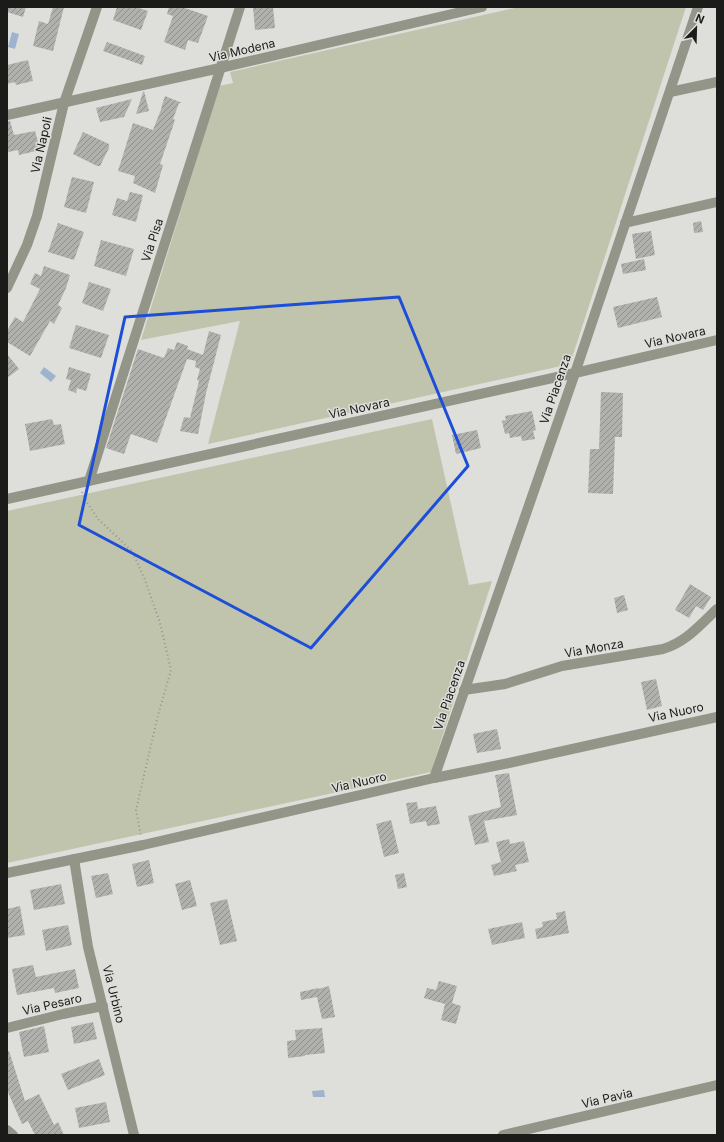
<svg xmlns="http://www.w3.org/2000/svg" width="724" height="1142" font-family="Inter,sans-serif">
	<defs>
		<pattern id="building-hatch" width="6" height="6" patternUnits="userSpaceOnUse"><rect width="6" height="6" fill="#b0b1ad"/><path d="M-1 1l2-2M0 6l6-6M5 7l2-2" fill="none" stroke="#8e8f8c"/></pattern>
	</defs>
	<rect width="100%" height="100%" fill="#dedfda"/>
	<g fill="#c0c4ad">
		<polygon points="519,7 686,7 570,364 208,444 240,321 141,340 219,86 233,83 230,72"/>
		<polygon points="432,419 469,585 492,581 431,772 7,863 7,511"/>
	</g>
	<g fill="#9eb4ce">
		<polygon points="12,32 19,34 15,49 8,47"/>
		<polygon points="44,367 56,376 51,382 40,373"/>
		<polygon points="324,1090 325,1097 313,1097 312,1091"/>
	</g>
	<g fill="url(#building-hatch)">
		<polygon points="7,7 26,7 23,17 7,12"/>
		<polygon points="53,7 64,7 53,51 33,46 39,21 48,24"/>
		<polygon points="117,7 136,7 148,11 141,30 113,20"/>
		<polygon points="169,7 182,7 208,16 198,43 188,40 185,50 164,42 173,16 167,14"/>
		<polygon points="253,7 273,7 275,28 255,30"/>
		<polygon points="107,42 145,56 142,65 103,51"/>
		<polygon points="28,60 33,81 16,85 15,82 7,84 7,65"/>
		<polygon points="144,91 149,111 136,114 143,92"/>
		<polygon points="165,96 182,103 179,103 173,119 175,120 160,164 163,165 155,193 133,183 135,176 118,171 133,123 153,130 162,107 161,108"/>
		<polygon points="132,99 124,117 100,122 96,108"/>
		<polygon points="7,121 10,121 14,135 35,131 40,150 19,155 18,150 8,152 7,147"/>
		<polygon points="83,132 109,144 109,148 100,166 97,166 73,154"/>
		<polygon points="72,177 94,182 86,213 64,207"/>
		<polygon points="130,192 143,195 136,222 112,215 117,198 127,201"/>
		<polygon points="701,221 703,232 694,233 693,223"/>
		<polygon points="58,223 84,232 74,260 48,252"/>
		<polygon points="651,231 655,255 636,259 632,234"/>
		<polygon points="101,240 134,249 126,276 94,266"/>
		<polygon points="644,259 646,270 623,274 621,264"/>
		<polygon points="44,266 70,275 66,288 58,305 62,308 54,324 50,321 30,356 7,342 7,331 15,317 23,322 40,289 30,284 35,273 41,276"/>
		<polygon points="89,282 111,289 103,311 82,303"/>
		<polygon points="657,297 662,317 618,328 613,307"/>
		<polygon points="76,325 109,335 101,358 69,348"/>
		<polygon points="209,331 221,335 206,393 198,434 180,431 184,417 190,418 199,381 197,380 200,369 195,367 196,361 187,359 157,443 131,434 124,454 106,448 138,349 164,358 168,348 174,350 177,342 188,346 187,349 203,355"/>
		<polygon points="7,354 19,369 7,378"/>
		<polygon points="69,367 91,374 86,391 77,388 76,393 68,390 71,380 66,379"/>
		<polygon points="601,392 623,393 622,437 615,437 613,494 588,493 590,449 599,449"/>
		<polygon points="532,411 536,430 533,431 535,439 522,441 521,436 510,438 509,433 505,434 502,421 506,420 505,416"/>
		<polygon points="52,419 54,425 61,424 65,444 30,451 25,424"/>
		<polygon points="477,430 481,448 456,454 452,435"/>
		<polygon points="690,584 711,597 703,610 696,606 689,618 675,610"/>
		<polygon points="624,595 628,610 617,613 614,598"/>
		<polygon points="656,679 662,706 647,710 641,682"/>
		<polygon points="497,729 501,749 477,753 473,734"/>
		<polygon points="509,773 517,815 484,821 489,842 475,845 468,816 501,807 495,775"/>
		<polygon points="417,802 418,809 436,806 440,824 427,826 426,821 410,824 406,803"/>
		<polygon points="391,820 399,853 384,857 376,824"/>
		<polygon points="509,839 510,844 524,841 529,862 515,865 517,871 494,876 491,865 501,862 496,842"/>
		<polygon points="149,860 154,883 137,887 132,864"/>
		<polygon points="108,873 113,894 96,898 91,876"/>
		<polygon points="404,873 407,887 398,889 395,875"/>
		<polygon points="190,880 197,906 182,910 175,884"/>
		<polygon points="61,884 65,904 34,910 30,890"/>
		<polygon points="227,899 237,941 220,945 210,903"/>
		<polygon points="20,906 25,935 7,938 7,909"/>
		<polygon points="565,911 569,933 537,939 535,929 543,927 542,922 557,919 556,913"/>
		<polygon points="522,922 525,938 492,945 488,929"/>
		<polygon points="68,925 72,945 46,951 42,930"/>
		<polygon points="33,965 36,977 75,969 79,988 55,993 54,988 17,995 12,969"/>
		<polygon points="439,981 457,986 452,1003 461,1006 456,1024 441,1020 445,1004 424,998 427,988 436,990"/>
		<polygon points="329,986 335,1017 322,1019 317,997 301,1000 300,992 318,988 318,989"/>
		<polygon points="93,1022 97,1039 74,1044 71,1027"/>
		<polygon points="44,1026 49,1052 24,1057 19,1032"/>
		<polygon points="322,1028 325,1053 305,1055 305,1056 288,1058 287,1041 296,1040 295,1030"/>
		<polygon points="7,1051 9,1051 25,1101 39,1094 54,1125 58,1122 64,1135 35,1135 28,1121 22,1124 7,1090"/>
		<polygon points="99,1059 105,1075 68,1090 61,1074"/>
		<polygon points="106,1102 110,1122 79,1128 75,1108"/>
	</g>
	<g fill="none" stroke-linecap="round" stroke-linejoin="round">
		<polyline stroke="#939490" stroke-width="2" stroke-dasharray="1 3" stroke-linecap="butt" points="82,492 86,501 98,519 132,551 145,580 160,623 171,670 158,715 136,810 141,836"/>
		<g stroke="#929587" stroke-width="10">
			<polyline points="670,92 717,82"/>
			<polyline points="7,115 220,68 482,7"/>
			<polyline points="625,223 717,202"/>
			<polyline points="7,288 27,245 37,216 64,103 97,7"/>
			<polyline points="89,481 240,7"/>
			<polyline points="7,499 575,373 717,340"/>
			<path d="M 464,690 L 505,684 L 562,666 L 663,649 C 686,642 700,625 717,609"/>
			<polyline points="434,778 575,373 698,7"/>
			<polyline points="74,859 88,947 134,1135"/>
			<polyline points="7,873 143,845 434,778 509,763 717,717"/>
			<polyline points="7,1028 63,1014 103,1006"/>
			<polyline points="7,1130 13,1135"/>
			<polyline points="503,1135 717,1085"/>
		</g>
	</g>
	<path fill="none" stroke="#1d4ed8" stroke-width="3" stroke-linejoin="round" d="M 399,297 L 468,466 L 311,648 L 79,525 L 125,317 Z"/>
	<g text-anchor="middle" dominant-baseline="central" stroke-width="3" stroke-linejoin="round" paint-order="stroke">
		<g font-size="12" fill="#1b1c1a" stroke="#dedfda">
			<text transform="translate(242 50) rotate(-13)">Via Modena</text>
			<text transform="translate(41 145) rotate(-77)">Via Napoli</text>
			<text transform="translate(152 240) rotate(-72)">Via Pisa</text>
			<text transform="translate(675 337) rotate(-13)">Via Novara</text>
			<text transform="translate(555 389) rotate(-71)">Via Piacenza</text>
			<text transform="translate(359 408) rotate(-12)">Via Novara</text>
			<text transform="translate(594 648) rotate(-10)">Via Monza</text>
			<text transform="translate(449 695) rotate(-71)">Via Piacenza</text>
			<text transform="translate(676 712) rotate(-12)">Via Nuoro</text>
			<text transform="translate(359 782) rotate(-13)">Via Nuoro</text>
			<text transform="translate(114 994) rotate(76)">Via Urbino</text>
			<text transform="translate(52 1004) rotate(-13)">Via Pesaro</text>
			<text transform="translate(607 1098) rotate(-13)">Via Pavia</text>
		</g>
	</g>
	<rect width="724" height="1142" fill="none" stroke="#1b1c1a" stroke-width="16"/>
	<g transform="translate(696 28) rotate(23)" stroke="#dedfda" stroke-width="3" paint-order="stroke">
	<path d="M0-3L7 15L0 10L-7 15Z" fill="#1b1c1a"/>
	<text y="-6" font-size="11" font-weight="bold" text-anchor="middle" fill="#1b1c1a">N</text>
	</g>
</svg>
